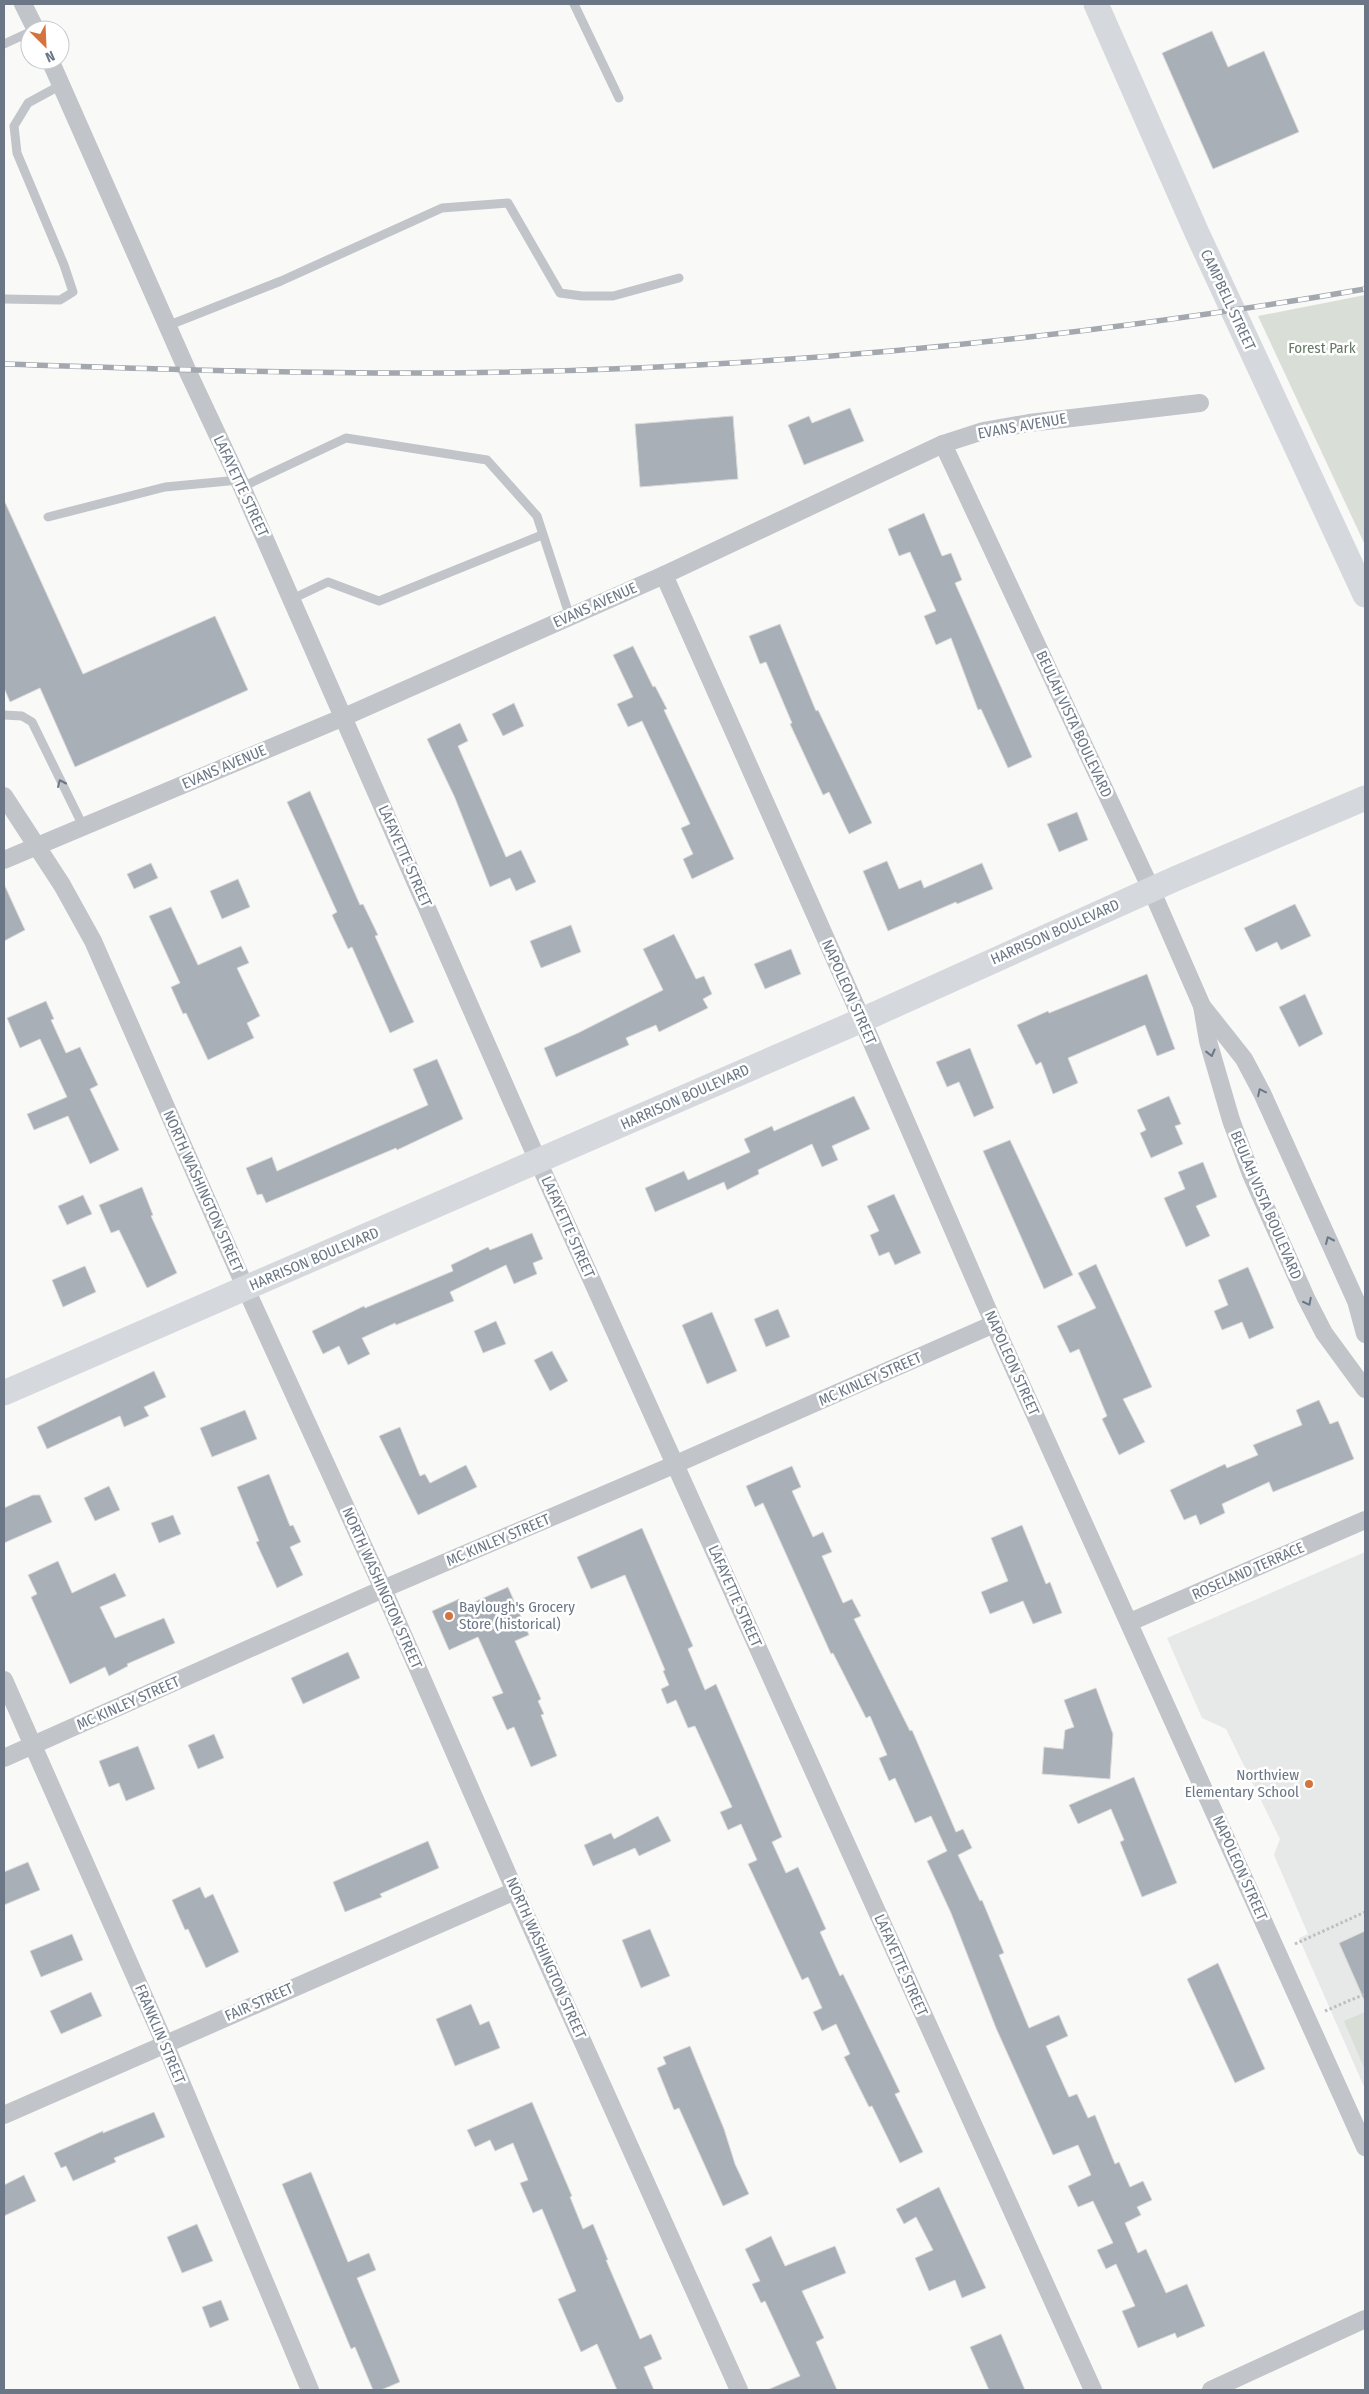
<svg xmlns="http://www.w3.org/2000/svg" width="1369" height="2394" font-family="'Fira Sans Condensed',sans-serif">
	<rect width="100%" height="100%" fill="#f9f9f8"/>
	<polygon fill="#e7e8e8" points="1365,1552 1365,2089 1299,1938 1308,1934 1274,1855 1280,1839 1226,1729 1202,1718 1167,1638"/>
	<g fill="#d9ded7">
		<polygon points="1365,295 1365,545 1258,316"/>
		<polygon points="1365,2012 1365,2070 1344,2021"/>
	</g>
	<g fill="#a9afb6" stroke="#dbdbda">
		<polygon points="1212,31 1228,67 1264,51 1299,132 1213,169 1162,53"/>
		<polygon points="850,408 864,441 804,465 788,425 809,416 812,423"/>
		<polygon points="733,416 738,479 640,487 635,424"/>
		<polygon points="4,500 83,674 215,616 248,690 75,767 40,688 10,702 4,688"/>
		<polygon points="924,513 942,556 951,553 962,580 955,583 1032,757 1008,768 981,709 978,710 951,638 936,645 924,616 936,611 910,552 899,556 888,529"/>
		<polygon points="780,624 816,711 818,710 872,823 849,834 829,792 823,795 790,724 792,723 766,662 760,664 749,636"/>
		<polygon points="633,646 653,687 655,686 667,709 664,710 734,859 692,879 683,859 693,854 681,828 690,824 642,721 628,727 617,704 633,697 613,655"/>
		<polygon points="514,703 524,726 503,736 492,714"/>
		<polygon points="460,723 468,741 458,746 506,857 521,850 536,882 516,891 510,878 490,887 455,798 427,739"/>
		<polygon points="310,791 360,905 363,904 378,935 375,936 414,1022 390,1033 352,947 348,949 332,915 337,912 287,802"/>
		<polygon points="1077,812 1088,840 1059,852 1047,824"/>
		<polygon points="887,861 899,889 921,880 924,888 982,863 993,889 957,904 956,902 888,931 863,871"/>
		<polygon points="151,863 158,878 134,889 127,874"/>
		<polygon points="238,879 250,907 222,919 210,891"/>
		<polygon points="4,884 25,930 4,941"/>
		<polygon points="1295,904 1311,936 1281,950 1277,942 1256,952 1244,928"/>
		<polygon points="171,907 198,965 241,946 249,963 237,968 260,1016 247,1023 254,1038 208,1060 186,1013 183,1014 171,987 180,983 149,916"/>
		<polygon points="571,925 581,952 541,968 530,941"/>
		<polygon points="674,934 696,979 704,976 712,994 703,999 708,1008 659,1032 656,1025 626,1038 629,1045 556,1077 544,1048 578,1033 663,990 643,949"/>
		<polygon points="791,949 801,974 765,989 754,964"/>
		<polygon points="1147,974 1175,1049 1157,1056 1145,1025 1068,1058 1078,1083 1053,1094 1041,1062 1036,1065 1017,1025 1048,1011 1049,1013"/>
		<polygon points="1305,994 1323,1034 1299,1047 1279,1007"/>
		<polygon points="46,1001 54,1019 51,1020 66,1053 80,1047 98,1085 90,1089 119,1150 90,1164 68,1116 34,1130 27,1114 67,1097 40,1039 20,1048 7,1018"/>
		<polygon points="970,1048 994,1108 974,1117 959,1082 947,1087 936,1062"/>
		<polygon points="437,1059 463,1119 397,1150 396,1148 266,1203 262,1194 257,1195 246,1168 272,1157 277,1171 428,1105 413,1069"/>
		<polygon points="854,1096 870,1129 832,1146 838,1160 822,1167 812,1144 758,1170 759,1174 727,1190 724,1182 655,1212 645,1188 684,1171 688,1180 750,1152 744,1139 772,1126 774,1131"/>
		<polygon points="1169,1096 1181,1124 1175,1126 1183,1144 1151,1158 1140,1133 1146,1130 1137,1110"/>
		<polygon points="1010,1140 1073,1275 1044,1289 983,1151"/>
		<polygon points="1203,1162 1217,1197 1196,1206 1210,1236 1186,1247 1164,1198 1185,1189 1178,1172"/>
		<polygon points="142,1187 153,1215 151,1216 177,1273 147,1288 119,1230 111,1233 99,1205"/>
		<polygon points="894,1194 921,1253 895,1265 889,1252 879,1256 870,1235 879,1231 867,1206"/>
		<polygon points="83,1195 92,1214 67,1225 58,1206"/>
		<polygon points="532,1233 543,1259 533,1263 537,1274 514,1284 506,1265 450,1292 454,1301 396,1325 395,1323 362,1338 370,1354 348,1365 339,1346 323,1354 312,1331 364,1306 365,1308 453,1271 451,1265 488,1247 490,1250"/>
		<polygon points="1096,1264 1152,1387 1123,1399 1145,1442 1119,1455 1102,1419 1107,1416 1079,1349 1070,1353 1057,1326 1096,1308 1078,1273"/>
		<polygon points="85,1266 96,1292 63,1307 52,1280"/>
		<polygon points="1248,1267 1274,1328 1249,1339 1242,1322 1222,1330 1214,1311 1228,1305 1218,1280"/>
		<polygon points="778,1309 790,1337 766,1347 754,1319"/>
		<polygon points="712,1312 737,1371 707,1384 682,1325"/>
		<polygon points="496,1321 506,1344 483,1353 474,1331"/>
		<polygon points="552,1351 568,1381 550,1391 534,1360"/>
		<polygon points="154,1371 166,1397 144,1407 149,1416 124,1427 120,1416 47,1449 37,1427"/>
		<polygon points="1319,1400 1330,1424 1338,1421 1354,1459 1273,1492 1269,1482 1222,1504 1225,1513 1200,1525 1196,1515 1184,1520 1170,1490 1225,1464 1227,1468 1258,1455 1253,1445 1302,1425 1296,1410"/>
		<polygon points="245,1410 257,1439 212,1457 200,1428"/>
		<polygon points="400,1427 420,1476 425,1474 430,1483 466,1465 477,1487 418,1515 379,1436"/>
		<polygon points="792,1466 801,1487 792,1491 813,1537 823,1532 832,1552 822,1556 843,1603 852,1599 861,1616 854,1619 910,1731 912,1730 956,1832 963,1829 972,1848 958,1855 980,1901 982,1900 1004,1953 999,1955 1029,2028 1059,2015 1068,2036 1046,2046 1069,2097 1077,2094 1088,2118 1095,2115 1115,2164 1119,2162 1130,2187 1143,2181 1152,2200 1137,2207 1141,2215 1125,2223 1138,2253 1146,2249 1166,2293 1187,2284 1205,2326 1177,2338 1175,2333 1138,2348 1122,2311 1135,2306 1116,2264 1106,2269 1097,2250 1113,2243 1093,2201 1078,2207 1068,2186 1091,2175 1078,2145 1053,2155 996,2028 951,1913 927,1861 947,1851 931,1816 915,1823 895,1778 889,1781 879,1758 887,1755 870,1716 866,1718 833,1653 831,1654 763,1503 755,1507 746,1486"/>
		<polygon points="269,1474 290,1526 293,1525 301,1542 290,1547 303,1575 277,1588 256,1542 259,1541 237,1487"/>
		<polygon points="109,1486 120,1510 95,1521 84,1498"/>
		<polygon points="33,1495 40,1495 52,1522 4,1543 4,1508"/>
		<polygon points="173,1515 181,1534 159,1543 151,1523"/>
		<polygon points="1022,1525 1046,1584 1050,1582 1062,1613 1033,1624 1023,1601 990,1614 981,1592 1008,1581 991,1538"/>
		<polygon points="642,1528 693,1646 688,1649 705,1690 716,1684 782,1837 772,1842 786,1873 798,1867 826,1929 820,1932 840,1976 843,1974 900,2092 895,2094 923,2152 900,2163 872,2106 869,2107 844,2057 850,2054 836,2024 822,2031 813,2012 822,2008 808,1977 802,1980 748,1864 757,1860 741,1824 728,1830 720,1812 732,1807 695,1726 688,1728 676,1700 667,1704 661,1689 669,1685 663,1671 665,1670 625,1575 591,1589 577,1557"/>
		<polygon points="58,1561 72,1593 115,1573 126,1596 100,1607 115,1638 164,1618 175,1643 127,1664 128,1666 109,1676 105,1667 70,1684 31,1597 37,1594 28,1575"/>
		<polygon points="508,1587 529,1635 515,1641 541,1699 538,1701 544,1714 541,1715 557,1756 531,1767 514,1727 507,1730 492,1697 503,1693 478,1637 449,1650 432,1611 459,1599 463,1607"/>
		<polygon points="348,1652 360,1678 303,1704 291,1678"/>
		<polygon points="1096,1688 1113,1734 1110,1779 1042,1774 1044,1747 1063,1749 1065,1730 1074,1727 1064,1700"/>
		<polygon points="214,1734 224,1758 198,1769 188,1745"/>
		<polygon points="138,1746 155,1789 126,1801 119,1783 109,1787 99,1761"/>
		<polygon points="1134,1777 1177,1883 1142,1897 1120,1842 1124,1840 1111,1809 1078,1824 1069,1805"/>
		<polygon points="658,1816 671,1841 639,1856 635,1848 593,1866 584,1845 611,1833 614,1839"/>
		<polygon points="428,1841 439,1868 380,1894 382,1897 345,1912 333,1882"/>
		<polygon points="28,1862 40,1890 4,1905 4,1872"/>
		<polygon points="200,1887 205,1898 213,1894 239,1952 206,1968 188,1929 185,1930 172,1900"/>
		<polygon points="650,1929 670,1976 641,1988 622,1940"/>
		<polygon points="1365,1931 1365,2002 1339,1943"/>
		<polygon points="72,1934 83,1960 41,1977 30,1951"/>
		<polygon points="1218,1963 1265,2069 1235,2083 1187,1979"/>
		<polygon points="91,1992 102,2016 61,2034 50,2011"/>
		<polygon points="471,2004 480,2025 489,2021 500,2048 455,2066 436,2019"/>
		<polygon points="690,2046 724,2129 735,2164 749,2194 723,2206 679,2108 674,2110 657,2068 666,2064 663,2057"/>
		<polygon points="532,2102 572,2196 570,2197 583,2229 593,2224 608,2260 606,2260 640,2339 651,2334 662,2359 644,2367 654,2390 617,2390 597,2344 581,2352 558,2299 576,2291 542,2209 533,2213 520,2183 528,2180 513,2143 495,2151 490,2140 475,2147 467,2130"/>
		<polygon points="154,2112 165,2137 114,2158 116,2162 73,2181 66,2166 61,2168 54,2153 103,2131 103,2133"/>
		<polygon points="311,2172 348,2262 369,2253 376,2270 357,2278 400,2382 381,2390 373,2390 355,2347 351,2349 282,2184"/>
		<polygon points="24,2175 36,2201 4,2216 4,2185"/>
		<polygon points="939,2187 986,2288 962,2298 955,2280 929,2291 915,2258 933,2250 916,2217 904,2224 896,2209"/>
		<polygon points="197,2224 213,2261 182,2273 167,2237"/>
		<polygon points="771,2236 785,2266 835,2246 846,2273 802,2291 824,2338 816,2342 837,2390 767,2390 800,2376 765,2301 761,2303 752,2284 760,2281 745,2249"/>
		<polygon points="221,2300 229,2320 210,2328 202,2307"/>
		<polygon points="1001,2334 1025,2390 989,2390 970,2347"/>
	</g>
	<g fill="none" stroke-linecap="round" stroke-linejoin="round">
		<g stroke="#bcbec1" stroke-width="3" stroke-dasharray="2.5 2.5" stroke-linecap="butt">
			<polyline points="1295,1944 1365,1912"/>
			<polyline points="1325,2011 1365,1994"/>
		</g>
		<g stroke="#c1c5c9" stroke-width="9">
			<polyline points="574,4 619,98"/>
			<polyline points="4,44 30,32"/>
			<polyline points="4,299 60,300 73,292 64,265 17,153 14,126 28,103 61,85"/>
			<polyline points="167,326 281,281 442,208 508,203 560,293 582,296 613,296 679,278"/>
			<polyline points="242,487 346,438 487,460 537,516 570,617"/>
			<polyline points="48,517 165,487 239,480"/>
			<polyline points="292,599 328,582 379,601 542,535"/>
			<polyline points="4,715 22,716 32,722 83,826"/>
		</g>
		<g stroke="#c1c5c9" stroke-width="18">
			<polyline points="23,4 36,30"/>
			<polyline points="50,60 187,370 242,487 538,1161 1093,2390"/>
			<polyline points="943,444 1151,889 1202,1006 1208,1041 1231,1120 1251,1174 1306,1298 1324,1333 1365,1389"/>
			<polyline points="664,575 862,1020 994,1324 1365,2147"/>
			<polyline points="4,796 62,885 93,941 246,1289 383,1589 515,1891 739,2390"/>
			<polyline points="4,860 344,717 664,575 943,444 983,431 1029,423 1200,403"/>
			<polyline points="1202,1006 1244,1059 1262,1093 1356,1301 1365,1334"/>
			<polyline points="1130,1622 1365,1520"/>
			<polyline points="4,1680 165,2044 310,2390"/>
			<polyline points="4,1758 383,1589 676,1464 994,1324"/>
			<polyline points="4,2115 515,1891"/>
			<polyline points="1211,2390 1365,2319"/>
		</g>
		<g stroke="#d5d9dd" stroke-width="25">
			<polyline points="1096,4 1197,233 1365,595"/>
			<polyline points="4,1393 862,1020 1177,878 1365,798"/>
		</g>
		<g stroke="#a3a8af" stroke-width="5.5">
			<path id="rail" d="M 4,364 C 152,369 301,374 450,373 C 756,370 1063,341 1365,289"/>
		</g>
		<use href="#rail" stroke="#fff" stroke-width="4" stroke-dasharray="11" stroke-linecap="butt"/>
	</g>
	<defs><path id="oneway-chevron" d="M-2-3.5L2.5 0L-2 3.5" fill="none" stroke-width="1.6" stroke-linecap="round" stroke-linejoin="round" transform="scale(1.25)"/></defs>
	<g stroke="#6b7786">
		<use href="#oneway-chevron" transform="translate(61 783) rotate(-114)"/>
		<use href="#oneway-chevron" transform="translate(1211 1053) rotate(76)"/>
		<use href="#oneway-chevron" transform="translate(1261 1092) rotate(-116)"/>
		<use href="#oneway-chevron" transform="translate(1329 1240) rotate(-114)"/>
		<use href="#oneway-chevron" transform="translate(1308 1302) rotate(63)"/>
	</g>
	<g fill="#d4733d" stroke="#fff" stroke-width="2">
		<circle cx="449" cy="1616" r="5"/>
		<circle cx="1309" cy="1784" r="5"/>
	</g>
	<g text-anchor="middle" dominant-baseline="central" stroke-width="5" stroke-linejoin="round" paint-order="stroke">
		<g font-size="15" fill="#6b7786" stroke="#fff">
			<text transform="translate(1228 300) rotate(65)">CAMPBELL STREET</text>
			<text transform="translate(1022 426) rotate(-10)">EVANS AVENUE</text>
			<text transform="translate(241 486) rotate(65)">LAFAYETTE STREET</text>
			<text transform="translate(595 605) rotate(-24)">EVANS AVENUE</text>
			<text transform="translate(1074 724) rotate(65)">BEULAH VISTA BOULEVARD</text>
			<text transform="translate(224 767) rotate(-23)">EVANS AVENUE</text>
			<text transform="translate(405 856) rotate(66)">LAFAYETTE STREET</text>
			<text transform="translate(1055 932) rotate(-24)">HARRISON BOULEVARD</text>
			<text transform="translate(849 992) rotate(66)">NAPOLEON STREET</text>
			<text transform="translate(685 1097) rotate(-24)">HARRISON BOULEVARD</text>
			<text transform="translate(203 1191) rotate(66)">NORTH WASHINGTON STREET</text>
			<text transform="translate(1266 1205) rotate(67)">BEULAH VISTA BOULEVARD</text>
			<text transform="translate(568 1227) rotate(66)">LAFAYETTE STREET</text>
			<text transform="translate(314 1259) rotate(-23)">HARRISON BOULEVARD</text>
			<text transform="translate(1012 1363) rotate(66)">NAPOLEON STREET</text>
			<text transform="translate(870 1379) rotate(-24)">MC KINLEY STREET</text>
			<text transform="translate(498 1540) rotate(-23)">MC KINLEY STREET</text>
			<text transform="translate(1248 1571) rotate(-24)">ROSELAND TERRACE</text>
			<text transform="translate(382 1588) rotate(66)">NORTH WASHINGTON STREET</text>
			<text transform="translate(735 1596) rotate(66)">LAFAYETTE STREET</text>
			<text transform="translate(128 1703) rotate(-24)">MC KINLEY STREET</text>
			<text transform="translate(1240 1868) rotate(66)">NAPOLEON STREET</text>
			<text transform="translate(546 1958) rotate(66)">NORTH WASHINGTON STREET</text>
			<text transform="translate(901 1965) rotate(66)">LAFAYETTE STREET</text>
			<text transform="translate(259 2002) rotate(-24)">FAIR STREET</text>
			<text transform="translate(160 2034) rotate(67)">FRANKLIN STREET</text>
		</g>
		<g font-size="15" fill="#667866" stroke="#fff">
			<text x="1322" y="348">Forest Park</text>
		</g>
		<g font-size="15" fill="#6b7786" stroke="#fff" text-anchor="start">
			<text x="459" y="1607">Baylough's Grocery<tspan x="459" dy="17">Store (historical)</tspan></text>
			<text x="1299" y="1775" text-anchor="end">Northview<tspan x="1299" dy="17">Elementary School</tspan></text>
		</g>
	</g>
	<rect width="1369" height="2394" fill="none" stroke="#6b7786" stroke-width="10"/>
	<g transform="translate(45 45) rotate(156)"><circle r="24" fill="#ffffff" stroke="#c4c9cf"/>
	<path d="M0-4L9 19L0 12L-9 19Z" fill="#d4733d"/>
	<text y="-8" font-size="14" font-weight="bold" text-anchor="middle" fill="#6b7786">N</text>
	</g>
</svg>
